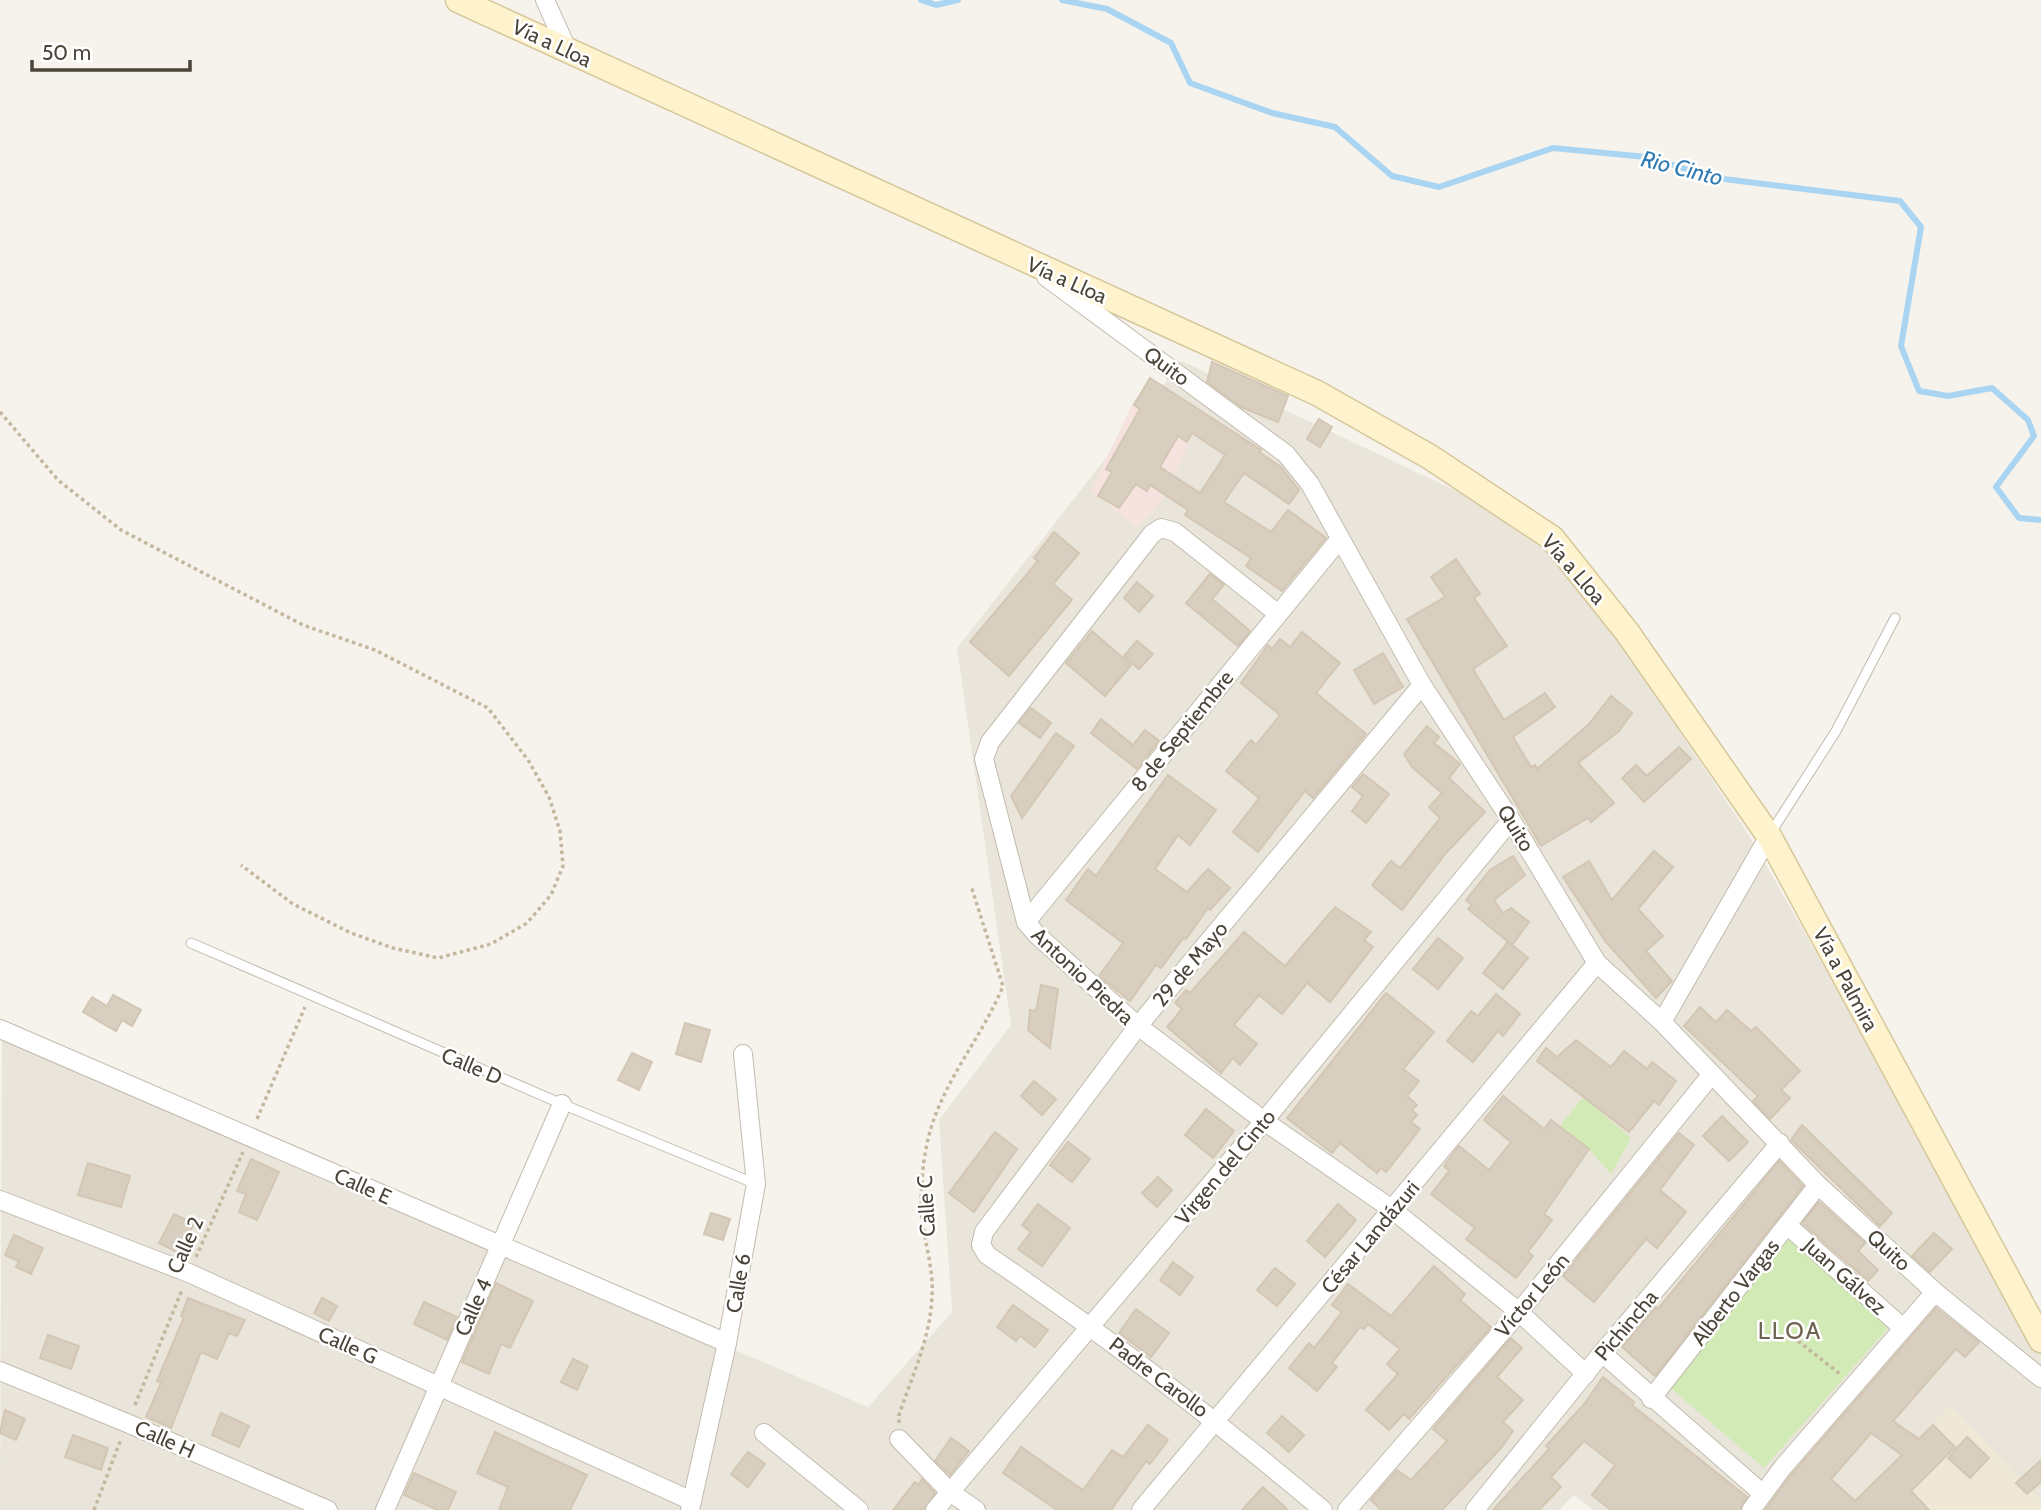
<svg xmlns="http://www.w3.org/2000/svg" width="2041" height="1510" font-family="Cabin,sans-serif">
	<rect width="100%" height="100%" fill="#f6f3ec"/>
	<polygon fill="#eae5da" points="1182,361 1511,517 1566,563 1749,835 2041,1348 2041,1510 1594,1510 1574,1495 1559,1510 0,1510 2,1036 868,1407 952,1312 939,1120 1011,1025 957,648"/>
	<polygon fill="#efe8d6" points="1951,1406 2041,1501 2041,1510 1877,1510 1861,1494"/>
	<polygon fill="#f6e3e0" points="1136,397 1193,435 1165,496 1137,528 1091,490"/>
	<g fill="#d2eab5">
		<polygon points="1583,1097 1631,1138 1611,1174 1589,1149 1560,1126"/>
		<polygon points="1787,1230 1890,1326 1764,1468 1668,1386"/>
	</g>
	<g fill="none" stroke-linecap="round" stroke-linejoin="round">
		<g stroke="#a9d4f2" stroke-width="6">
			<polyline points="921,0 936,5 958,0"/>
			<polyline points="1062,0 1107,9 1171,43 1190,83 1272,113 1335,127 1392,176 1439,187 1553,148 1646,157 1716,178 1900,201 1921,227 1901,346 1919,391 1948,396 1992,388 2028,420 2034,436 1996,487 2019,518 2041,520"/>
		</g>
	</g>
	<g fill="#d8cfc1" stroke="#d3c7b4" stroke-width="2" fill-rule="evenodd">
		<polygon points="1212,362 1288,396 1278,422 1241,407 1207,382"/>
		<path d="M 1150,378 L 1261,450 L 1259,452 L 1281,467 L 1299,490 L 1289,504 L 1244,473 L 1224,502 L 1271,532 L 1288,510 L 1326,538 L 1282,591 L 1246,566 L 1251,558 L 1185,515 L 1188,510 L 1150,485 L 1147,491 L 1136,484 L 1119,508 L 1098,496 L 1112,472 L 1106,469 L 1140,409 L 1134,405 ZM 1192,433 L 1225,455 L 1200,493 L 1160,467 L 1178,436 L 1187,442 Z"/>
		<polygon points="1319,419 1332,427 1320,447 1307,439"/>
		<polygon points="1054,532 1079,553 1053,584 1072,600 1009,676 970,642 1038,561 1034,558"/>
		<polygon points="1456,559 1480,594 1474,598 1507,646 1473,669 1504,720 1545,693 1555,707 1513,737 1531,767 1535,765 1537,769 1589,724 1611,696 1632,713 1619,731 1578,763 1614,803 1591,822 1588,818 1541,846 1407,619 1445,597 1431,577"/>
		<polygon points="1210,574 1224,585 1212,599 1250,631 1238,646 1186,603"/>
		<polygon points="1137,582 1153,596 1139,612 1124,598"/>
		<polygon points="1092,631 1131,665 1105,696 1066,663"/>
		<polygon points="1302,632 1340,663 1316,693 1366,734 1313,798 1305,791 1258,852 1233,832 1259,798 1226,771 1251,740 1256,745 1280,715 1241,683 1268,645 1272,649 1280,639 1290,647"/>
		<polygon points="1137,641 1153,654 1139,669 1124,656"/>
		<polygon points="1383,653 1403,687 1374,704 1354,670"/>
		<polygon points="1031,708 1051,723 1040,738 1019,723"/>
		<polygon points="1101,719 1133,745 1145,730 1159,741 1137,769 1091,733"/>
		<polygon points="1427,726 1439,737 1434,743 1460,764 1449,778 1485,812 1446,853 1402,910 1372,885 1391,861 1400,868 1440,818 1429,807 1442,793 1412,767 1404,754"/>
		<polygon points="1056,733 1074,746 1022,818 1011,796"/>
		<polygon points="1679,747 1691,759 1644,802 1622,778 1636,765 1647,776"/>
		<polygon points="1363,774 1389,794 1366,823 1352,811 1363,796 1352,787"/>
		<polygon points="1168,775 1216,810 1190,845 1178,835 1155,869 1187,892 1208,869 1230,888 1210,910 1208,908 1186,939 1184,937 1161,968 1156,965 1130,1001 1099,976 1123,943 1066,900 1088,869 1096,876"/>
		<polygon points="1654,851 1673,867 1638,909 1663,936 1646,951 1672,981 1656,998 1605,941 1563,877 1589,861 1612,900"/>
		<polygon points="1513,856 1525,875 1494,900 1503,913 1511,908 1529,922 1512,945 1468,909 1472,905 1466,900 1490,870"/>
		<polygon points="1335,907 1371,932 1364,940 1373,947 1330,1002 1307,983 1282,1014 1259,995 1234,1025 1257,1044 1240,1065 1233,1058 1221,1073 1167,1027 1182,1009 1175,1003 1186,990 1190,993 1244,932 1285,966"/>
		<polygon points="1438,938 1463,958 1438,989 1413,969"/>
		<polygon points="1508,942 1528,958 1503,989 1483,973"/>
		<polygon points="1041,985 1058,989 1050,1048 1028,1030 1030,1010 1036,1011"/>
		<polygon points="1386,993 1434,1032 1403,1069 1419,1081 1407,1096 1417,1105 1412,1110 1417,1115 1411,1122 1420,1129 1386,1172 1381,1168 1377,1173 1340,1143 1332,1153 1287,1118"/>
		<polygon points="1496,994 1520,1014 1503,1036 1498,1031 1473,1062 1447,1041 1471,1011 1478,1016"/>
		<polygon points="113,995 141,1010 132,1026 122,1020 116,1031 83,1012 92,997 107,1006"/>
		<polygon points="1700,1007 1716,1022 1727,1010 1751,1031 1756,1027 1800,1071 1781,1090 1790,1098 1770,1119 1753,1101 1758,1096 1684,1026"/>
		<polygon points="685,1023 710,1030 701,1062 676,1054"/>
		<polygon points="1576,1040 1611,1067 1624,1051 1647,1069 1652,1062 1676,1081 1659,1105 1654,1101 1629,1132 1537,1061 1546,1048 1557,1057"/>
		<polygon points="632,1053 652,1062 639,1090 618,1080"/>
		<polygon points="1034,1081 1056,1099 1042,1115 1021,1096"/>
		<polygon points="1503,1096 1544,1129 1551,1120 1589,1149 1544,1214 1552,1220 1528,1252 1533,1256 1516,1278 1466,1239 1475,1228 1431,1194 1449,1171 1444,1166 1459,1146 1489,1170 1511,1142 1484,1120"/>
		<polygon points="1206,1109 1234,1131 1213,1158 1185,1135"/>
		<polygon points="1722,1116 1748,1142 1729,1161 1703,1136"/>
		<polygon points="1802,1125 1892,1213 1880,1226 1791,1140"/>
		<polygon points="995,1132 1017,1149 974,1212 949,1193"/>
		<polygon points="1679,1133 1694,1145 1660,1190 1686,1212 1657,1248 1646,1239 1594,1302 1563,1276"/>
		<polygon points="1068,1142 1090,1159 1072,1182 1050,1165"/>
		<polygon points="251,1159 279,1172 257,1220 239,1212 246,1194 237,1191"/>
		<polygon points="1779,1161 1803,1186 1655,1376 1622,1347 1656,1307 1658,1309"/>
		<polygon points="88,1163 130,1176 121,1207 78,1195"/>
		<polygon points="1158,1177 1172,1190 1157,1207 1142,1193"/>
		<polygon points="1819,1202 1865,1243 1858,1251 1878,1270 1868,1281 1802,1223"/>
		<polygon points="1038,1204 1070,1228 1042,1266 1018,1249 1031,1232 1022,1225"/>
		<polygon points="1338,1204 1356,1220 1325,1257 1307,1241"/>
		<polygon points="711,1213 730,1219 723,1240 704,1234"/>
		<polygon points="174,1214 194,1224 179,1253 159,1243"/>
		<polygon points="1934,1233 1952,1249 1930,1272 1912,1256"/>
		<polygon points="14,1235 43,1248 31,1274 16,1267 19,1261 5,1255"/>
		<polygon points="1173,1262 1193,1277 1180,1295 1160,1280"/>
		<polygon points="1434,1266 1465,1294 1460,1300 1491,1327 1409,1419 1404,1414 1389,1430 1366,1410 1398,1374 1387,1364 1400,1349 1368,1324 1364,1329 1360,1327 1332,1363 1337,1367 1317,1391 1289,1368 1309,1343 1314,1348 1342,1312 1332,1305 1348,1284 1391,1316"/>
		<polygon points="1275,1268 1295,1284 1277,1306 1257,1290"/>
		<polygon points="496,1283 533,1301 510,1348 501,1344 489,1374 462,1362"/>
		<polygon points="188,1298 245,1320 237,1336 229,1333 217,1359 201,1352 171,1428 146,1417 161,1383 157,1381 184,1317 181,1316"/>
		<polygon points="322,1298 337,1306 329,1321 314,1313"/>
		<polygon points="424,1302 457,1317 447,1340 414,1324"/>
		<polygon points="1013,1305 1048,1330 1035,1347 1020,1336 1016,1341 997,1327"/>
		<path d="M 1936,1308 L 1979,1342 L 1965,1357 L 1956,1349 L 1893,1421 L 1919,1439 L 1933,1425 L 1955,1447 L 1911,1491 L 1929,1510 L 1765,1510 L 1792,1474 ZM 1871,1433 L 1902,1455 L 1855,1501 L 1831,1479 Z"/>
		<polygon points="1136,1309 1169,1333 1151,1357 1119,1333"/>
		<polygon points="48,1335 79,1346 71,1369 40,1358"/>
		<polygon points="1511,1338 1522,1348 1497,1377 1523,1400 1503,1422 1513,1431 1501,1448 1442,1510 1381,1510 1371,1500 1397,1470 1411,1480 1447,1441 1433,1429"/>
		<polygon points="573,1359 588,1366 577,1390 561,1382"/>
		<polygon points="1603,1377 1634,1402 1632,1405 1747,1497 1740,1510 1611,1510 1592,1495 1615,1465 1584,1441 1551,1477 1561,1487 1539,1510 1493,1510 1549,1449 1546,1446 1585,1403"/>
		<polygon points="5,1410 25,1419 16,1440 0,1433"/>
		<polygon points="221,1413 249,1426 239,1447 212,1435"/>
		<polygon points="1282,1416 1304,1435 1289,1452 1267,1433"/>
		<polygon points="1148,1425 1168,1440 1150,1464 1146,1461 1111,1510 1057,1510 1003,1473 1021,1447 1083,1490 1112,1450 1123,1457"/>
		<polygon points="495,1432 587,1475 570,1510 499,1510 508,1487 477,1473"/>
		<polygon points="73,1435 108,1448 101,1470 65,1457"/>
		<polygon points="1967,1437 1989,1458 1970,1478 1948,1458"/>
		<polygon points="951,1438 969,1451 950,1475 935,1461"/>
		<polygon points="748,1452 765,1464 748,1487 731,1474"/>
		<polygon points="2041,1460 2041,1482 2027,1494 2016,1483"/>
		<polygon points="414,1473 456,1492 448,1510 438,1510 404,1495"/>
		<polygon points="922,1479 935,1493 924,1510 893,1510 915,1482 918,1485"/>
		<polygon points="1263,1487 1288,1510 1242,1510"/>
	</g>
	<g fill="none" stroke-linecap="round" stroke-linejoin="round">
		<g stroke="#c2bbae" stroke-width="11">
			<g id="lane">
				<polyline points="1770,834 1836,731 1895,618"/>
				<polyline points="191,943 562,1104 756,1184"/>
			</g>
		</g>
		<g stroke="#c2bbae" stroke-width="20">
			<g id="street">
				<polyline points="545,0 568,51"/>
				<polyline points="1046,277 1286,454 1310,484 1422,685 1511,820 1597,963 1662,1022 1818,1185 1935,1292 2041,1378"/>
				<polyline points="1277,613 1175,532 1161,528 1152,534 990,742 984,759 1026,922 1036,934 1138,1026 1264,1121 1393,1210 1519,1312 1586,1374"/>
				<polyline points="1026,922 1339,540"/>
				<polyline points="1662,1022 1769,836"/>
				<polyline points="0,1029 727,1343"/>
				<polyline points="0,1200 189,1273 692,1501"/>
				<polyline points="1787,1225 1903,1328"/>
				<polyline points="1602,1353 1763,1494"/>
				<polyline points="0,1371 127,1423 328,1510"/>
				<polyline points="1651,1399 1818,1185"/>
				<polyline points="764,1433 859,1510"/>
				<polyline points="899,1439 950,1492 976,1510"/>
				<polyline points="385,1510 562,1104"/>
				<polyline points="690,1510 727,1343 756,1184 743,1054"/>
				<polyline points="935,1510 1264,1121 1511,820"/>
				<polyline points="1141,1510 1597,963"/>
				<path d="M 1323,1510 C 1215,1419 1104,1334 987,1255 L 981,1245 L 984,1232 L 1138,1026 L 1422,685"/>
				<polyline points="1347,1510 1519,1312 1712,1074"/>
				<polyline points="1475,1510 1602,1353 1780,1143"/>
				<polyline points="1751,1510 1783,1467 1935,1292"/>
			</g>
		</g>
		<g stroke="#d6c79b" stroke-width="27">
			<polyline id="secondary" points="458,0 1317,393 1430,457 1552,538 1627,632 1769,836 2041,1340"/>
		</g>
		<g stroke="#c4b79f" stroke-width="3.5" stroke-dasharray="3.5 3.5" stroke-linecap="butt">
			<polyline points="0,412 58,480 121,530 303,625 375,650 488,708 528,760 549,797 560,831 563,866 551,895 527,923 491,944 438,958 393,948 351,933 293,904 241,865"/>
			<polyline points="257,1119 305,1007"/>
			<polyline points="196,1257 243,1152"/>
			<polyline points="1798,1341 1840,1374"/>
			<polyline points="135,1405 182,1290"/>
			<path d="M 899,1423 L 899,1415 C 912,1376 930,1339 932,1297 C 934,1271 925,1244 922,1218 C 920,1194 922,1167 927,1144 C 939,1085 981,1040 1003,986 L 971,886"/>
			<polyline points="94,1510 121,1439"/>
		</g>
		<use href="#lane" stroke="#fff" stroke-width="9"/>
		<use href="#street" stroke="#fff" stroke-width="18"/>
		<use href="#secondary" stroke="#fff3cd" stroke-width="24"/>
	</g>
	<g text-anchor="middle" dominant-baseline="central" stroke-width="5" stroke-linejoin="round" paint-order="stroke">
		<g font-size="21" fill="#4b4439" stroke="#fff">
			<text transform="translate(552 43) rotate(25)">Vía a Lloa</text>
			<text transform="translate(1067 280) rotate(24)">Vía a Lloa</text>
			<text transform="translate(1167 366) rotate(36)">Quito</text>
			<text transform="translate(1574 569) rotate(49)">Vía a Lloa</text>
			<text transform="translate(1182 731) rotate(-51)">8 de Septiembre</text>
			<text transform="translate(1516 828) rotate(58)">Quito</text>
			<text transform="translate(1190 964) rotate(-50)">29 de Mayo</text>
			<text transform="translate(1083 976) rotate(43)">Antonio Piedra</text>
			<text transform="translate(1846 979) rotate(62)">Vía a Palmira</text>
			<text transform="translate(472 1066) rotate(23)">Calle D</text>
			<text transform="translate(1225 1167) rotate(-50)">Virgen del Cinto</text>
			<text transform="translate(363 1186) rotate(24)">Calle E</text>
			<text transform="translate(926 1206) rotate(-93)">Calle C</text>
			<text transform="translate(1370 1237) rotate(-50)">César Landázuri</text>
			<text transform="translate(185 1245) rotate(-66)">Calle 2</text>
			<text transform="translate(1889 1250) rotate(42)">Quito</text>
			<text transform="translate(1845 1276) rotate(42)">Juan Gálvez</text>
			<text transform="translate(738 1283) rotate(-80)">Calle 6</text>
			<text transform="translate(1735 1292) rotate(-52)">Alberto Vargas</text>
			<text transform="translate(1532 1295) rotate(-50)">Víctor León</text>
			<text transform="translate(473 1307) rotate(-66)">Calle 4</text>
			<text transform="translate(1626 1325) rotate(-50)">Pichincha</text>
			<text transform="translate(348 1345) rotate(24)">Calle G</text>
			<text transform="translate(1159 1377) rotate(37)">Padre Carollo</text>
			<text transform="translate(165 1439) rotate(24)">Calle H</text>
		</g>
		<g font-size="23" font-style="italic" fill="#2e7ab2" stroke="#fff">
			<text transform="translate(1682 168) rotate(14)">Rio Cinto</text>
		</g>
		<g font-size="24" letter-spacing="2" fill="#6e6250" stroke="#fff">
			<text x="1790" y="1330">LLOA</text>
		</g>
	</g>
	<path d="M32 60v10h158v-10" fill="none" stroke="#4b4439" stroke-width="3.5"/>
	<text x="42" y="60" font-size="21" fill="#4b4439" stroke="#ffffff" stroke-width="5" paint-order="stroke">50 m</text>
</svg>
